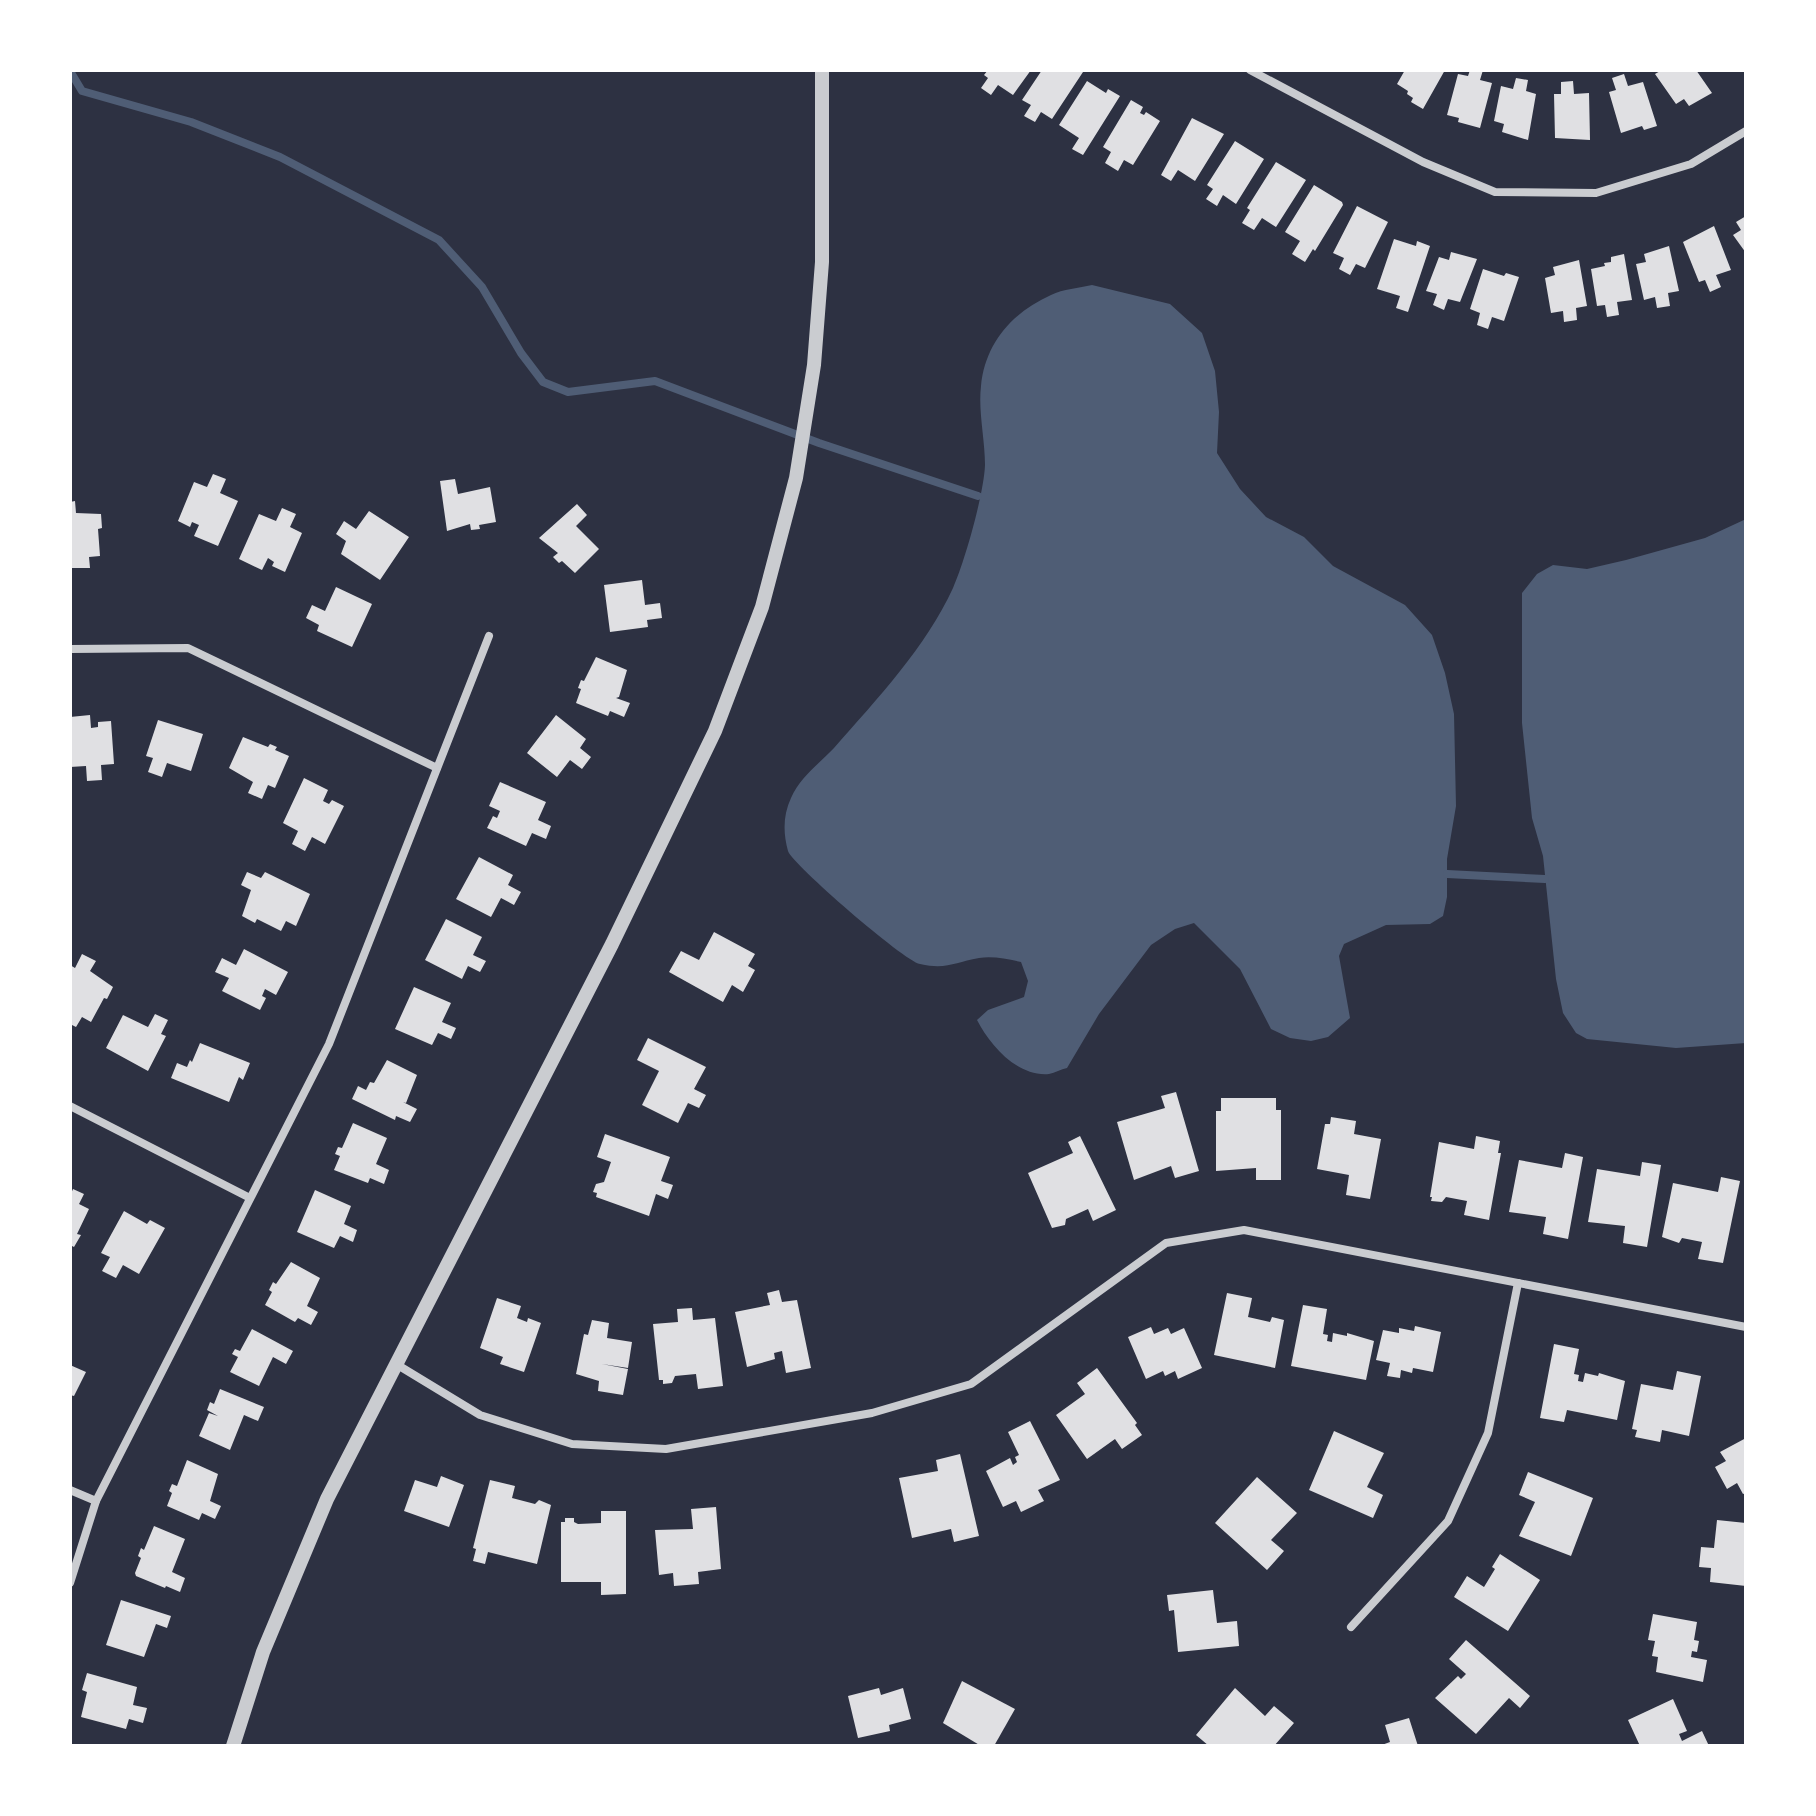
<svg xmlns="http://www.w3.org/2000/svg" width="1816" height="1816" font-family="'Crimson Pro',serif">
	<rect width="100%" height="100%" fill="#2d3142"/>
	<g fill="#4f5d75">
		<path d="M 1092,285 L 1170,304 L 1202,333 L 1215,371 L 1219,412 L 1217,453 L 1240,489 L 1266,517 L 1304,537 L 1333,566 L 1405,605 L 1432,635 L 1445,673 L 1454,714 L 1456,806 L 1447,859 L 1447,897 L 1443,916 L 1430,924 L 1386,925 L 1344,944 L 1339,956 L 1350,1018 L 1328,1037 L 1311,1041 L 1290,1038 L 1271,1029 L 1240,969 L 1194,923 L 1175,929 L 1151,945 L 1099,1014 L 1067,1068 C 1061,1069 1055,1073 1049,1074 C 1017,1077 990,1045 977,1020 L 988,1010 L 1024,997 L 1028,981 L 1021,962 C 1008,959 993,956 979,958 C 955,962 947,970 920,964 C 904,961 792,864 788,851 C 783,833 783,815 791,798 C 800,777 819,764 834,748 C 877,699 926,647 953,588 C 965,561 984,493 985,465 C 985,439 978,411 981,386 C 985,343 1013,312 1051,295 C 1063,289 1079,288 1092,285 Z"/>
		<polygon points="1746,519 1746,1043 1676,1048 1587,1039 1576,1033 1563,1013 1556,979 1543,856 1532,818 1522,723 1522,593 1537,574 1553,565 1587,569 1626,560 1705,538"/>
	</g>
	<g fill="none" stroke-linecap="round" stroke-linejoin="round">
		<g stroke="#4f5d75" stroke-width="8">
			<polyline points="70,71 82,91 191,122 280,157 439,240 482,287 521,353 543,382 568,392 655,381 819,443 978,496"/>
			<polyline points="1447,874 1545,879"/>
		</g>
	</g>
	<g fill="#e0e0e3">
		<polygon points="988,70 1031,70 1013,95 998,85 991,95 981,88 988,78 984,75"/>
		<polygon points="1042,70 1083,72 1052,119 1041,112 1035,122 1024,116 1031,105 1022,100"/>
		<polygon points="1405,70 1445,70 1423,109 1411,102 1413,98 1407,94 1408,91 1397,84"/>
		<polygon points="1470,70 1483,70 1480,80 1492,83 1480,128 1458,122 1459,118 1447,115 1458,74 1468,76"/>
		<polygon points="1662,70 1696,70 1712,93 1689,106 1684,99 1676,104 1655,74"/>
		<polygon points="1624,74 1628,86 1643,82 1657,126 1644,130 1642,126 1621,133 1609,92 1616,90 1612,78"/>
		<polygon points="1516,78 1528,80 1526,91 1536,94 1528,140 1502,132 1504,124 1494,121 1501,86 1513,89"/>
		<polygon points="1087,81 1106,93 1108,89 1120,96 1083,155 1072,149 1079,138 1059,125"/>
		<polygon points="1573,81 1574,94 1589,93 1590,140 1555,138 1554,94 1561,94 1561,82"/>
		<polygon points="1131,100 1143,107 1140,113 1144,115 1146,112 1160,121 1133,165 1124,160 1118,171 1105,163 1111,152 1103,147"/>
		<polygon points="1192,118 1224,134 1195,181 1178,170 1171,181 1161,175"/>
		<polygon points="1235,141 1264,159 1236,204 1223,195 1217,206 1206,199 1213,189 1207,185"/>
		<polygon points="1276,162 1306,180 1276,227 1262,218 1254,230 1242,223 1250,210 1247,208"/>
		<polygon points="1314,185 1342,202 1343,205 1315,251 1313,249 1305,262 1292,254 1300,241 1285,232"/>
		<polygon points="1357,206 1388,222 1365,268 1356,264 1350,275 1339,269 1344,258 1333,253"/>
		<polygon points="1746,216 1746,253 1733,235 1741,230 1736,222"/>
		<polygon points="1714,226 1731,270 1716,275 1721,287 1710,292 1705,280 1699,282 1683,242"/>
		<polygon points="1394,239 1416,246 1417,241 1430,246 1408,312 1396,308 1400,296 1377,289"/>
		<polygon points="1669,246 1679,291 1668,293 1670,306 1657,308 1655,297 1644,300 1636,264 1646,262 1644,254"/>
		<polygon points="1451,252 1477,259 1460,302 1448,299 1444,310 1433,305 1437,294 1426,291 1439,257 1449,260"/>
		<polygon points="1624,254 1632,300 1617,302 1619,315 1607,317 1605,305 1597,306 1591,269 1605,266 1604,263 1611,262 1611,257"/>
		<polygon points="1579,260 1587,306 1576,308 1577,320 1564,322 1563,311 1551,313 1545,278 1555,275 1553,267"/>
		<polygon points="1483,269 1504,276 1506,273 1519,277 1504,321 1492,317 1488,329 1477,325 1480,313 1470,309"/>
		<polygon points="213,474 226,479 220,493 238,501 218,546 194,536 199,525 192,522 190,527 178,521 194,482 207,487"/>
		<polygon points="455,479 458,494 490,487 496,522 479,525 480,529 471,530 470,524 447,531 440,481"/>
		<polygon points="75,501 76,513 101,514 102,528 98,529 100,556 89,557 90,568 70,568 70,502"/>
		<polygon points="577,504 587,515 576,526 599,549 575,573 562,561 559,563 553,557 558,553 539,538"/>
		<polygon points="282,508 296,514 290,527 302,533 285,572 272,566 274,562 268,558 262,570 239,559 259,514 276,521"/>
		<polygon points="369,511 409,537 380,580 341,554 346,541 336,534 344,521 356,529"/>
		<polygon points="642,580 645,605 660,603 662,618 647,620 648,627 610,632 604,585"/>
		<polygon points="336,587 372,604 352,647 317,631 319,625 306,618 312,605 325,611"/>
		<polygon points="596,657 627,670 619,697 616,698 630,703 624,717 610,711 608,716 576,703 581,689 578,688 581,680 584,681"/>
		<polygon points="90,715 91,728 98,727 98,722 111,721 114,764 101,765 102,780 87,781 86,766 70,767 70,717"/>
		<polygon points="556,715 586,739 580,748 591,757 582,769 570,760 557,777 527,753"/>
		<polygon points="158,720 203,734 191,771 167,763 162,777 148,772 153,758 146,756"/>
		<polygon points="243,737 268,747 270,744 277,747 275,750 289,756 275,788 268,785 262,799 248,793 253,782 229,768"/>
		<polygon points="304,778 328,790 323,801 329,804 332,800 344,806 325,844 312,837 305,851 292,844 298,831 283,823"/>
		<polygon points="500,782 546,802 538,820 551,826 546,839 532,833 526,846 487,828 493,816 497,818 500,811 489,806"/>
		<polygon points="479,857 513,875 508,885 521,892 514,905 501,898 491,917 456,899"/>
		<polygon points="247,872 261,878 265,872 310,894 296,926 286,921 281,931 257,919 255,923 242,916 251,890 241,885"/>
		<polygon points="446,919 482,937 473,955 486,961 480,972 468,966 462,979 425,960"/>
		<polygon points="714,932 755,954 748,966 755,970 743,992 732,985 723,1002 669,972 681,951 699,960"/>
		<polygon points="244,949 288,972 276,995 265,989 262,996 266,998 260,1010 222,991 229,978 215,972 222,958 236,965"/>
		<polygon points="82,954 96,961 90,971 113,987 107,999 104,998 91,1022 82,1017 76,1027 70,1024 70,965 75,968"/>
		<polygon points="414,987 451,1003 442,1022 456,1028 451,1039 438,1033 432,1045 395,1029"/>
		<polygon points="155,1014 168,1020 161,1034 166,1036 148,1071 106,1048 123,1015 148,1027"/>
		<polygon points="648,1038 706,1067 694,1089 706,1095 699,1108 688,1103 678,1123 642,1105 659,1071 637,1060"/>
		<polygon points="200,1043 250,1063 243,1080 239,1077 229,1102 171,1078 177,1063 187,1067 190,1060 192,1062"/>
		<polygon points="387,1060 417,1075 406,1103 403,1102 417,1109 410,1122 396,1116 395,1120 352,1099 358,1086 366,1090 370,1082 374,1083"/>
		<polygon points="1176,1092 1199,1171 1175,1178 1171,1166 1134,1180 1117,1122 1165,1108 1161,1096"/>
		<polygon points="1221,1098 1276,1098 1276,1110 1281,1110 1281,1180 1256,1180 1256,1168 1216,1171 1216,1111 1221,1111"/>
		<polygon points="1331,1117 1356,1121 1354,1134 1381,1139 1370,1199 1346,1195 1349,1175 1317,1169 1325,1124 1330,1124"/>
		<polygon points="353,1123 387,1138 376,1164 389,1170 384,1184 370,1178 368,1183 334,1170 340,1156 335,1154 338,1147 342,1148"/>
		<polygon points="605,1134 670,1157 661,1181 673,1185 668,1199 656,1194 649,1216 596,1197 597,1193 593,1192 596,1184 604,1182 611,1162 597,1157"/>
		<polygon points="1080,1136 1116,1210 1093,1221 1088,1209 1066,1219 1065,1225 1052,1228 1028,1173 1073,1153 1068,1142"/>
		<polygon points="1476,1136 1500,1141 1498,1153 1501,1153 1489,1220 1464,1215 1467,1201 1446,1197 1442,1202 1431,1201 1432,1197 1430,1197 1439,1142 1474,1149"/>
		<polygon points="1565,1153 1583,1157 1568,1239 1543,1234 1546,1217 1509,1212 1519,1160 1562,1168"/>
		<polygon points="1642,1162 1661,1165 1647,1247 1623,1243 1625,1226 1588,1222 1597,1169 1640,1176"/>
		<polygon points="1721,1177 1740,1181 1723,1263 1698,1259 1702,1242 1682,1238 1679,1243 1662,1237 1673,1183 1718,1192"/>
		<polygon points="73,1189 84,1194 79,1204 89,1209 77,1234 81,1235 74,1247 70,1245 70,1196"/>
		<polygon points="315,1190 351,1206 344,1224 357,1230 353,1242 340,1236 334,1248 297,1232"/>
		<polygon points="124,1211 147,1224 150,1220 165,1228 139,1274 123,1265 116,1278 102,1271 110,1257 101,1253"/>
		<polygon points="291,1262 320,1278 307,1306 318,1312 311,1325 298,1318 295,1322 265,1305 272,1292 269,1290 273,1282 276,1284"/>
		<polygon points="779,1290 782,1302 797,1300 811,1368 786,1373 782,1351 774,1353 775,1359 747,1367 735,1312 770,1305 767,1293"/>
		<polygon points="1227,1293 1252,1298 1248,1317 1270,1322 1272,1317 1284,1320 1275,1368 1214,1355"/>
		<polygon points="497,1298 521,1306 517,1318 527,1322 528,1318 541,1323 524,1372 500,1364 503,1357 480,1348"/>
		<polygon points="1303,1305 1327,1309 1323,1334 1328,1335 1327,1341 1332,1342 1333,1333 1347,1336 1347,1333 1374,1341 1366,1380 1291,1366"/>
		<polygon points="692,1308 693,1320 715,1318 723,1386 698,1389 696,1374 675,1376 672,1383 663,1384 663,1380 659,1380 653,1324 678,1322 677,1309"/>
		<polygon points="592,1320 609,1323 607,1338 632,1342 628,1368 602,1364 628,1369 623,1395 598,1391 599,1381 576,1374 584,1334 588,1335"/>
		<polygon points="1415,1326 1441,1332 1433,1372 1413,1368 1412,1373 1401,1370 1400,1378 1387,1376 1390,1363 1376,1360 1383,1330 1399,1333 1399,1328 1414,1331"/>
		<polygon points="1151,1327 1154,1334 1168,1328 1171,1334 1184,1328 1202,1368 1178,1379 1175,1371 1165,1376 1163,1371 1146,1379 1128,1337"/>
		<polygon points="252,1329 293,1351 286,1364 273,1357 259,1386 230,1372 238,1357 232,1354 235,1349 240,1351"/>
		<polygon points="1554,1344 1579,1349 1574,1374 1579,1375 1578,1381 1583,1382 1585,1373 1598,1376 1599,1373 1625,1381 1617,1420 1567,1410 1564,1422 1540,1418"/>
		<polygon points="70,1365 86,1372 74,1396 70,1395"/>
		<polygon points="1097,1368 1137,1423 1135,1425 1142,1435 1122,1449 1115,1439 1087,1459 1056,1415 1085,1394 1077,1383"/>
		<polygon points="1677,1371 1701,1376 1689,1436 1662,1430 1660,1442 1635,1437 1637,1430 1632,1429 1641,1384 1673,1390"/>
		<polygon points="220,1389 264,1407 258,1421 244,1415 230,1450 199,1436 209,1413 218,1416 207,1410 210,1402 214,1404"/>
		<polygon points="1030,1421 1060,1480 1038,1490 1044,1501 1021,1512 1016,1501 1003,1507 986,1471 1010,1458 1013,1465 1017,1462 1015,1457 1019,1455 1008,1432"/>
		<polygon points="1334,1431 1384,1453 1367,1487 1383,1495 1373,1518 1309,1490"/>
		<polygon points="1746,1438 1746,1493 1743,1494 1737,1483 1727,1489 1715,1467 1726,1461 1720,1452"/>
		<polygon points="960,1454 979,1536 954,1542 951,1529 912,1538 899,1478 938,1471 936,1460"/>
		<polygon points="187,1460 218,1474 210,1501 221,1506 215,1519 202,1513 199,1520 167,1506 172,1493 169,1491 172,1484 177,1486"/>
		<polygon points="1528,1472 1593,1498 1571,1556 1519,1536 1535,1502 1519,1495"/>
		<polygon points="441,1476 464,1485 449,1527 404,1511 415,1480 437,1487"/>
		<polygon points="1257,1477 1297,1513 1271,1540 1284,1551 1267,1570 1215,1523"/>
		<polygon points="490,1480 515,1486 512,1498 535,1504 539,1500 551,1505 537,1564 488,1552 485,1564 473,1561 476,1549 473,1548"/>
		<polygon points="716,1507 721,1569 698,1572 699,1584 674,1586 673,1573 659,1575 655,1530 693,1529 691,1509"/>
		<polygon points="601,1511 626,1511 626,1594 601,1595 601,1582 561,1582 561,1522 565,1522 565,1518 574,1518 574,1522 578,1524 601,1523"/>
		<polygon points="1717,1520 1746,1523 1746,1586 1710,1582 1711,1568 1699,1567 1701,1547 1714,1548"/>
		<polygon points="154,1526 185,1539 172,1572 185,1578 180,1592 166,1586 165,1588 136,1576 135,1573 141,1558 138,1556 141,1548 144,1550"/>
		<polygon points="1500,1554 1540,1580 1508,1631 1454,1597 1467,1576 1484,1587 1495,1569 1492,1567"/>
		<polygon points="1213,1590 1217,1623 1237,1621 1239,1646 1178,1652 1174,1610 1169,1611 1167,1595"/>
		<polygon points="121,1600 171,1616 167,1628 156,1624 144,1657 106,1645"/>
		<polygon points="1653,1614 1697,1622 1694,1640 1699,1641 1697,1652 1692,1651 1691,1657 1707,1660 1703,1682 1656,1672 1658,1657 1652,1656 1655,1641 1648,1640"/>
		<polygon points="1466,1640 1530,1696 1520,1708 1509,1698 1476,1734 1435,1698 1458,1676 1461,1679 1466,1674 1449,1659"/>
		<polygon points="87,1673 137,1687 133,1705 147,1708 143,1723 129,1719 126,1729 81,1717 87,1692 82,1690"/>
		<polygon points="962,1681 1015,1709 994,1746 981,1746 943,1723"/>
		<polygon points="879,1688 881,1695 903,1688 911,1719 889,1725 890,1731 858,1738 848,1696"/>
		<polygon points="1235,1688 1265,1716 1274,1706 1294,1723 1274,1746 1209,1746 1196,1735"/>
		<polygon points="1673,1699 1687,1731 1679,1734 1682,1741 1702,1731 1709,1746 1640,1746 1628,1720"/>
		<polygon points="1409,1718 1418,1746 1379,1746 1390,1742 1385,1725"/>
	</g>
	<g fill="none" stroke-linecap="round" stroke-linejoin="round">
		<g stroke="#caccd0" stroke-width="8">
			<polyline points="1250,70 1423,162 1495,192 1596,193 1691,164 1746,131"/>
			<polyline points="70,649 188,648 437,768"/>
			<polyline points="70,1106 250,1198"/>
			<polyline points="396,1364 480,1415 572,1444 666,1449 872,1413 971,1384 1166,1243 1244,1230 1746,1327"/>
			<polyline points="70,1490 96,1501"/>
			<polyline points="70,1583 96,1501 329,1044 489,636"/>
			<polyline points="1351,1627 1448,1521 1488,1433 1518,1283"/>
		</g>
		<polyline stroke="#caccd0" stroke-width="14" points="233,1746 263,1652 327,1499 612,944 715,731 762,607 796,478 814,365 822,262 822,70"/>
	</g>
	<rect width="1816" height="1816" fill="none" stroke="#ffffff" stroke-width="144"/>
</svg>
